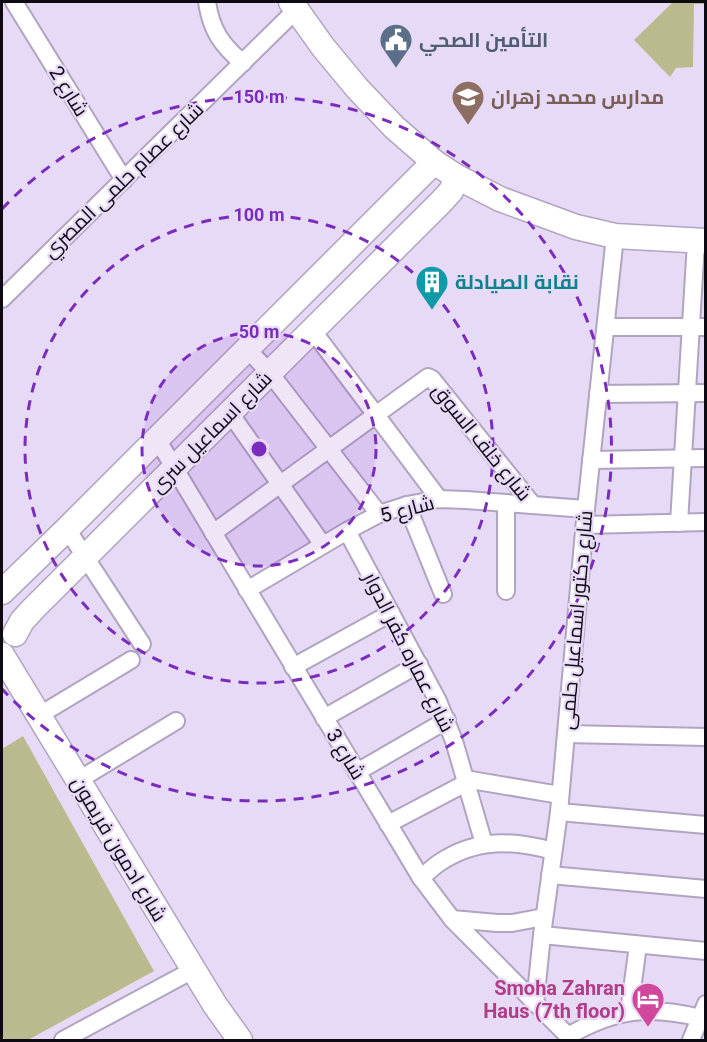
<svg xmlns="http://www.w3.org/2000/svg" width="707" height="1042" font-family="Roboto,Cairo,sans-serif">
	<rect width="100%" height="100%" fill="#e7daf7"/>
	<g fill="#b9bb8e">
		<polygon points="673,2 705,2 706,4 694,4 693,67 676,68 670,77 634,40"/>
		<polygon points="23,736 154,971 28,1040 4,1040 2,1035 2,749"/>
	</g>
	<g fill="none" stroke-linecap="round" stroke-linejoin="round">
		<g stroke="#b1a4c0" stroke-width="20">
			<g id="street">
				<polyline points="14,2 124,180"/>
				<path d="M 207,2 C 211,29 221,45 243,63"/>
				<polyline points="2,299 296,10"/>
				<polyline points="606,327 706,327"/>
				<polyline points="313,331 439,499"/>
				<polyline points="247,349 270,373 379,514"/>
				<polyline points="598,394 706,393"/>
				<polyline points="230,413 323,545"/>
				<polyline points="157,439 421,878 452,919 572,1040"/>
				<polyline points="591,460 706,458"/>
				<polyline points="407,505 443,594"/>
				<polyline points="679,523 696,242"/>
				<polyline points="585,525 706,522"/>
				<polyline points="67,529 142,644"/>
				<polyline points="347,531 438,701 454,741 484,844"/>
				<polyline points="213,533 428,377 432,379 533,505"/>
				<polyline points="247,590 347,531 379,514 407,505 439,499 466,500 586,509"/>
				<polyline points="506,591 506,503"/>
				<polyline points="293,667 391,613"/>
				<polyline points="38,716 131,660"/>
				<polyline points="324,718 419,664"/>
				<polyline points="566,734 706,737"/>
				<polyline points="357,772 447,720"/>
				<polyline points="465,779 560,795"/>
				<polyline points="77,781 176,721"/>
				<polyline points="559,812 706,825"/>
				<polyline points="388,824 466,783"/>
				<polyline points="550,875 706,889"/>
				<path d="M 421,878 C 427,873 433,867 439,863 C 476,838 513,840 553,851"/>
				<polyline points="452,919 497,923 512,923 544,917"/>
				<polyline points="542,935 706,951"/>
				<polyline points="535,1003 542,935 559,812 586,509 615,236"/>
				<polyline points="629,1012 638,945"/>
				<path d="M 568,1036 C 615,1009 648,1005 701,1018"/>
				<polyline points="63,1040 193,970"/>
				<polyline points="691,1040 706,1004"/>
			</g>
		</g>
		<g stroke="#b1a4c0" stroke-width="27">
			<g id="secondary">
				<polyline points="291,2 323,47 357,88 394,127 434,162 457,177 500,199 576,227 615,236 706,241"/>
				<polyline points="2,592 67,529 434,162"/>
				<polyline points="15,634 22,621 34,608 441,202 451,191 457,177"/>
				<polyline points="2,655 215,1005 240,1040"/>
			</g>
		</g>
		<use href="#street" stroke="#fff" stroke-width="16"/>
		<use href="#secondary" stroke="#fff" stroke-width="24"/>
	</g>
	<circle cx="259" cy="449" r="117" fill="#7b2cbf" fill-opacity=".12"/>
	<g fill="none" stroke="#7b2cbf" stroke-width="3" stroke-dasharray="10 8">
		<circle cx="259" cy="449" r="117"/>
		<circle cx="259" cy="449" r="234"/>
		<path d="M2 209A352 352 0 1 1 2 689"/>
	</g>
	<defs>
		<g id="civic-pin" transform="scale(1.725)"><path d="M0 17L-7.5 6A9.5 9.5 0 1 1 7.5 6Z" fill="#5c6f8a" stroke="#e7daf7"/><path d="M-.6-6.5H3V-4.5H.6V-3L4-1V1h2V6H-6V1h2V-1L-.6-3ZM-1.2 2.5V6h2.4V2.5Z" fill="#fff"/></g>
		<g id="school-pin" transform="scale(1.725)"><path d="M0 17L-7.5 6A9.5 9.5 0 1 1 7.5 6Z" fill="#8d6e63" stroke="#e7daf7"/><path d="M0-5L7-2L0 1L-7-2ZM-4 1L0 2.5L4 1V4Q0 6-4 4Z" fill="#fff"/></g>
		<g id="building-pin" transform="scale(1.725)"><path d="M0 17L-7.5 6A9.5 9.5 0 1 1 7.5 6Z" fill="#0f9aa8" stroke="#e7daf7"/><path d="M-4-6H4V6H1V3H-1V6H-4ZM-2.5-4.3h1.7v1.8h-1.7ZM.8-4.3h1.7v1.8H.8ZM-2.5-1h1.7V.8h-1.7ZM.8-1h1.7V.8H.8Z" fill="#fff"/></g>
		<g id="hotel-pin" transform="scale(1.725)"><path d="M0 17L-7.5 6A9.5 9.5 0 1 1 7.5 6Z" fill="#d1479c" stroke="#e7daf7"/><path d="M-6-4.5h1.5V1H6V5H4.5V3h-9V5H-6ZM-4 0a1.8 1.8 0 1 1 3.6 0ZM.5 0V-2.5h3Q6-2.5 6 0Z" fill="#fff"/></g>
	</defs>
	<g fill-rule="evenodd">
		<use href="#civic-pin" x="396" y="40"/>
		<use href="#school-pin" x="468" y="97"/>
		<use href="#building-pin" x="432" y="282"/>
		<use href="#hotel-pin" x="648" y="999"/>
	</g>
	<g text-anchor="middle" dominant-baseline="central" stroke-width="4.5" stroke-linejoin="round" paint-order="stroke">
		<g font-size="20" font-weight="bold" fill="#4e5e75" stroke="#e7daf7" text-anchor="start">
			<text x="419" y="40">التأمين الصحي</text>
		</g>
		<g font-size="20" fill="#0e0913" stroke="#e7daf7">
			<text transform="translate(69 91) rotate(58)">شارع 2</text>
			<text transform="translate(123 180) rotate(-44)">شارع عصام حلمى المصري</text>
			<text transform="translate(211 432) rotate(-45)">شارع اسماعيل سرى</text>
			<text transform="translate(482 442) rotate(51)">شارع خلف السوق</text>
			<text transform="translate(407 509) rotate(-15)">شارع 5</text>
			<text transform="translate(576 620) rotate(-85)">شارع دكتور اسماعيل حلمى</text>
			<text transform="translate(409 652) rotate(63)">شارع عماره كفر الدوار</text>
			<text transform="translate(346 754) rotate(59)">شارع 3</text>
			<text transform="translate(119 849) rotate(59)">شارع ادمون فريمون</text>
		</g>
		<g font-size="20" font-weight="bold" fill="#785e54" stroke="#e7daf7" text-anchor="start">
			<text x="491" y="97">مدارس محمد زهران</text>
		</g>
		<g font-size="20" font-weight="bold" fill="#0d838f" stroke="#e7daf7" text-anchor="start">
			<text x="455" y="282">نقابة الصيادلة</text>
		</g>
		<g font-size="20" font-weight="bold" fill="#b23c85" stroke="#e7daf7" text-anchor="end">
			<text x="625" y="988">Smoha Zahran<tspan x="625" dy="23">Haus (7th floor)</tspan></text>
		</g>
	</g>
	<circle cx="259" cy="449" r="9" fill="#7b2cbf" stroke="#e7daf7" stroke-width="3"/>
	<g font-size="18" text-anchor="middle" font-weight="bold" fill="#7b2cbf" stroke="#e7daf7" stroke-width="4.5" stroke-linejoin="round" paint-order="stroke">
		<text x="259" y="103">150 m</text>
		<text x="259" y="221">100 m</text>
		<text x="259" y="338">50 m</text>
	</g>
	<rect width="707" height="1042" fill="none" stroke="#0e0913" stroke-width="6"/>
</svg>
